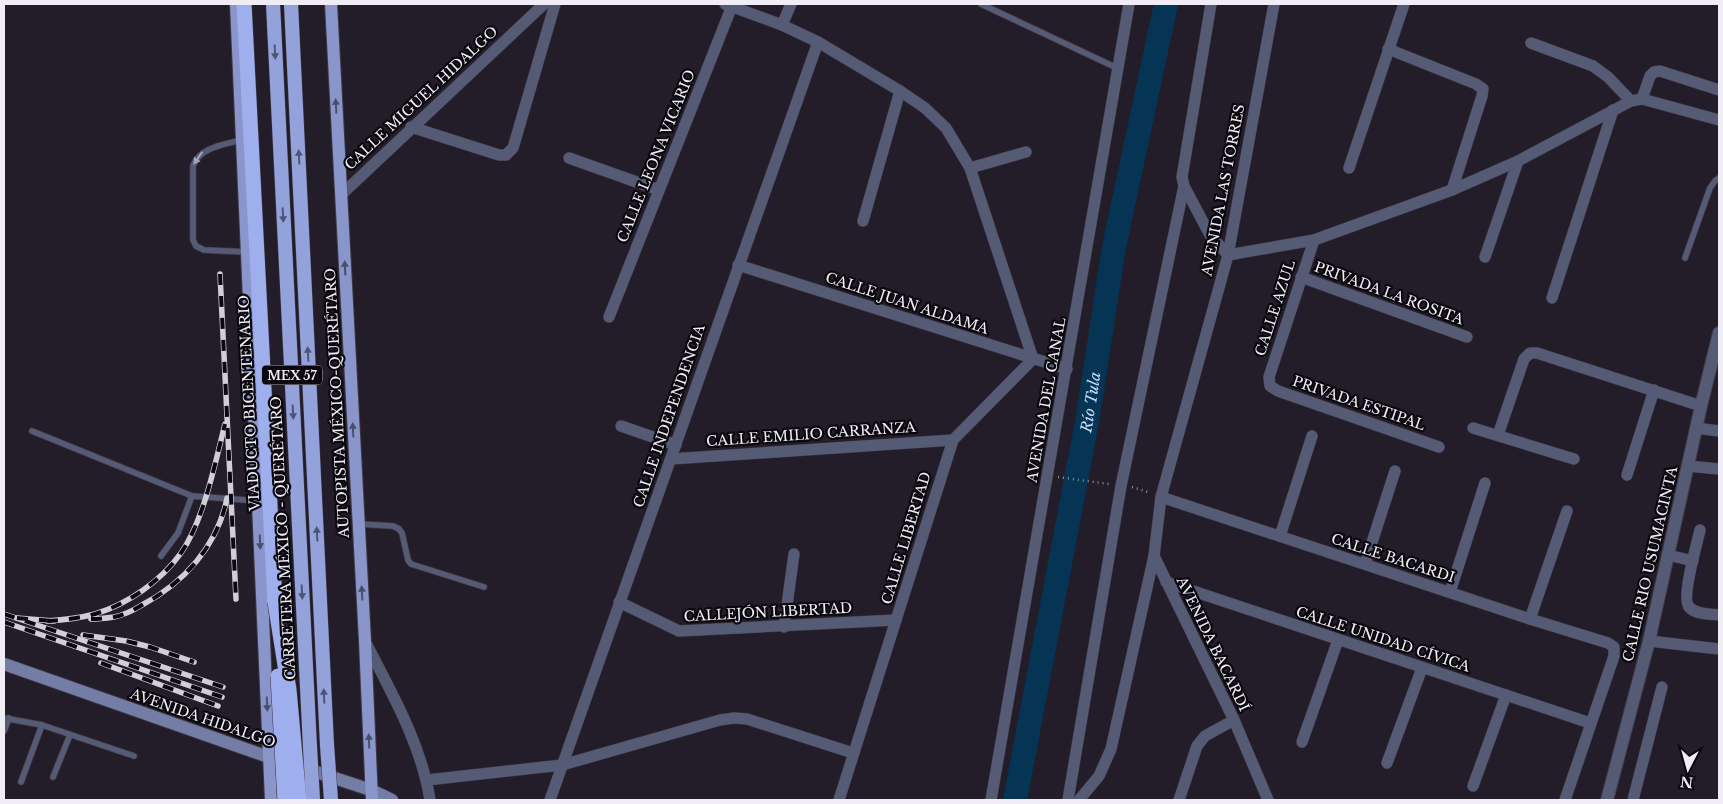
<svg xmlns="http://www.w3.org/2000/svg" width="1723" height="804" font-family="'Libre Baskerville',serif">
	<rect width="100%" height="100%" fill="#221d29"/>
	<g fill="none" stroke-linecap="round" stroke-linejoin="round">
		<path stroke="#063454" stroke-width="24" id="s1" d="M 1015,800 L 1087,422 L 1114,247 L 1166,4"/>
		<g stroke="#3f3a46" stroke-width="7">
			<g id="service">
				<polyline points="981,4 1117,68"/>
				<path d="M 241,140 C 223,145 200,147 193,166 L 193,240 L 196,246 L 204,250 L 247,252"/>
				<polyline points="1685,258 1710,188 1715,181 1719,178"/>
				<polyline points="32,431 192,496 259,501"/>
				<polyline points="359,524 393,526 399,529 402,533 408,560 411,564 484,587"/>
				<polyline points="161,556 178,533 192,496"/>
				<polyline points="4,718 42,725 134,756"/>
				<polyline points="4,731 9,718"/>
				<polyline points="53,777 70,735"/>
				<polyline points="21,782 42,725"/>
			</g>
		</g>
		<g stroke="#3f3a46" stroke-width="12">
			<g id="minor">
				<polyline points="725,4 782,25 818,42 900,91 925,108 946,128 970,168 1033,359 953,440 839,800"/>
				<polyline points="1211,4 1182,177 1184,186 1210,235 1228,255 1314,240 1452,190 1518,161 1631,101 1642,99 1719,120"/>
				<polyline points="782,25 791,4"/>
				<polyline points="1531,43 1593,66 1608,77 1631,101"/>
				<polyline points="1388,49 1476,84 1483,89 1482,96 1452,190"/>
				<polyline points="1642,99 1650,76 1654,72 1660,71 1719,90"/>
				<polyline points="411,127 499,155 506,155 513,148 555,4"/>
				<polyline points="569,158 659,190"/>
				<polyline points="970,168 1026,152"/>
				<polyline points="1349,168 1404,4"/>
				<polyline points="341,195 544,4"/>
				<polyline points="863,221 900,91"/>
				<polyline points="1314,240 1269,377 1270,386 1278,391 1439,447"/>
				<polyline points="1485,257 1518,161"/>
				<polyline points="738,265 1067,369"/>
				<polyline points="1301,277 1467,337"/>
				<polyline points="1552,298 1613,110"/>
				<polyline points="609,317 732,6"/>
				<polyline points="621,426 676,445"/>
				<polyline points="1473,428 1574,459"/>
				<polyline points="1696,428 1719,431"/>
				<polyline points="1498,435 1524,359 1530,353 1537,353 1701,406"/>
				<polyline points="671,459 953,440"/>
				<polyline points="1688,466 1719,469"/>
				<polyline points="1627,475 1654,390"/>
				<polyline points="1161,497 1530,619 1608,643 1614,647 1614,656 1565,800"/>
				<path d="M 1700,530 C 1697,544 1681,598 1689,607 C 1696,615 1710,614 1719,615"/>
				<polyline points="1280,536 1312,436"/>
				<polyline points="1668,555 1693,561"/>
				<polyline points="1154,556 1234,720 1268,800"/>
				<polyline points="1365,564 1395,471"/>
				<polyline points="1166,582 1590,723"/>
				<polyline points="1450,592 1485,483"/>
				<polyline points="619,602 679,631 896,620"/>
				<polyline points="1530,619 1567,511"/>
				<polyline points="784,627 794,554"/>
				<path d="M 365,641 C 391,692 421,743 430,800"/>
				<polyline points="1649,641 1719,649"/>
				<polyline points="1302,742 1338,640"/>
				<polyline points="1387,763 1422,668"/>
				<polyline points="427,780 562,765 720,720 734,718 747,719 853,753"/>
				<polyline points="1473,786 1506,695"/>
				<polyline points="550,800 818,42"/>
				<polyline points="991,800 1129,4"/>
				<polyline points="1068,800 1121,486 1184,186"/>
				<polyline points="1079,800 1099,776 1111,749 1154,556 1161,497 1228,255 1274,4"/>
				<polyline points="1179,800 1197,746 1205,736 1234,720"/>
				<polyline points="1633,800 1662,687"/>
			</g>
		</g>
		<g stroke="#3f3a46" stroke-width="14">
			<polyline id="tertiary" points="1607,800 1649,641 1701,406 1719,333"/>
		</g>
		<g stroke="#3f3a46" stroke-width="14">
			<g id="secondary">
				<polyline points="4,664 277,760"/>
				<polyline points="304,768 371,790 392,800"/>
			</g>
		</g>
		<g stroke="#3f3a46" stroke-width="14">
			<g id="primary">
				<polyline points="236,4 271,800"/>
				<polyline points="331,4 365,641 372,800"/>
			</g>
		</g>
		<g stroke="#3f3a46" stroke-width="15">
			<g id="trunk">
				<polyline points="273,4 310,747"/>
				<polyline points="291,4 327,745"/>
			</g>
		</g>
		<g stroke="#3f3a46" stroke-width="16">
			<polyline id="motorway" points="244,4 275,602"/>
		</g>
		<g stroke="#918d97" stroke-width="2.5" stroke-dasharray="1 4" stroke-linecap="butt">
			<polyline points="1058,477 1109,484"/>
			<polyline points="1132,487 1151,493"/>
		</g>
		<use href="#service" stroke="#555b75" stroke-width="5.5"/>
		<use href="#minor" stroke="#555b75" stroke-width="11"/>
		<use href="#tertiary" stroke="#555b75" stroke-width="12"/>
		<use href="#secondary" stroke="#737da5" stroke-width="12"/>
		<use href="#primary" stroke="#8a96cb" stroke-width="12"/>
		<use href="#trunk" stroke="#94a2dc" stroke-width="14"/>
		<use href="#motorway" stroke="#9faeed" stroke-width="15"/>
		<g stroke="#d1ced8" stroke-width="5.5">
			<g id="rail">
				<polyline points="220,274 236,599"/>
				<polyline points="4,614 223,687"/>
				<polyline points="17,618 54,621"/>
				<path d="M 91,619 C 99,619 107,618 114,617 C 124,615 134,610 142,605 C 184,583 218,545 227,498"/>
				<path d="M 47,621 C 63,620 80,618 95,614 C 128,604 161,581 181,553 C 204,520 215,463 225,424"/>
				<polyline points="4,622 222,697"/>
				<polyline points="83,635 126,641 150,647 194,662"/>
				<polyline points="101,663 218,706"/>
			</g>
		</g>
		<use href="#rail" stroke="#0a080e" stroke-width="4" stroke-dasharray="11" stroke-linecap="butt"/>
		<g stroke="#3f3a46" stroke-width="15" stroke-linecap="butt">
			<g id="trunk-bridge">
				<polyline points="327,745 331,800"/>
				<polyline points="310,747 313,800"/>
			</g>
		</g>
		<g stroke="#3f3a46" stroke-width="16" stroke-linecap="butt">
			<g id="motorway-bridge">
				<polyline points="275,602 289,690 299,800"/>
				<polyline points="278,676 285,800"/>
			</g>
		</g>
		<use href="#trunk-bridge" stroke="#94a2dc" stroke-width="14"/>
		<use href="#motorway-bridge" stroke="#9faeed" stroke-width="15"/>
	</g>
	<defs><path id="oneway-solid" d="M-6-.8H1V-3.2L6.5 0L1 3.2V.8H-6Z" transform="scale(1.25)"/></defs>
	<g fill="#4f5575">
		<use href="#oneway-solid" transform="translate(275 52) rotate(87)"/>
		<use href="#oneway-solid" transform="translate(299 157) rotate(-93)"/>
		<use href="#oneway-solid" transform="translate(283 215) rotate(87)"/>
		<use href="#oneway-solid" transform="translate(308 354) rotate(-93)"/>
		<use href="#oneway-solid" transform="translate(293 412) rotate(87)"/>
		<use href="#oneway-solid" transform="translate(317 534) rotate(-93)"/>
		<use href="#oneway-solid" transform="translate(302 592) rotate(87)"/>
		<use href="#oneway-solid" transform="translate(324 696) rotate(-93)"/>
	</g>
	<g fill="#4a4f6c">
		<use href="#oneway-solid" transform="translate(336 106) rotate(-93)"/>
		<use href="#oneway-solid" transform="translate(345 268) rotate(-93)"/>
		<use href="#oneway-solid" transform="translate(353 430) rotate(-93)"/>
		<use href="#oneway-solid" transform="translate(260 542) rotate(88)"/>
		<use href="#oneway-solid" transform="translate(362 593) rotate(-93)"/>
		<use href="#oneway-solid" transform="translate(267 704) rotate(88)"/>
		<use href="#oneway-solid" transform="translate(369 741) rotate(-92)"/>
	</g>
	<use fill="#a2a4b6" href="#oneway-solid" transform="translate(198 158) rotate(125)"/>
	<g text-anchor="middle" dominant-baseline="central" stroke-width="4.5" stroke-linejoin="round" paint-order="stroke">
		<rect fill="#0a080e" stroke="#aba8b0" stroke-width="1" x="262" y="365.5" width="60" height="19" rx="4"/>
		<g font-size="12" font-weight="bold" fill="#f0edf6">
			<text x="292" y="375">MEX 57</text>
		</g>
		<g font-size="14" fill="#f0edf6" stroke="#0a080e">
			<text transform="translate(421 98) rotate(-43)">CALLE MIGUEL HIDALGO</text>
			<text transform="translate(656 156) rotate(-68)">CALLE LEONA VICARIO</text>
			<text transform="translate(1223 190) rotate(-79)">AVENIDA LAS TORRES</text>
			<text transform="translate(1389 293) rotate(20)">PRIVADA LA ROSITA</text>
			<text transform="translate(907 303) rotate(18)">CALLE JUAN ALDAMA</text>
			<text transform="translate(1275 308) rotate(-72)">CALLE AZUL</text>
			<text transform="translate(1046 400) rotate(-80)">AVENIDA DEL CANAL</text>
			<text transform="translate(249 403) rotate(-93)">VIADUCTO BICENTENARIO</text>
			<text transform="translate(337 403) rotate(-93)">AUTOPISTA MÉXICO-QUERÉTARO</text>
			<text transform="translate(1359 403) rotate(19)">PRIVADA ESTIPAL</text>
			<text transform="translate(669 416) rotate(-71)">CALLE INDEPENDENCIA</text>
			<text transform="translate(811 434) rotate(-4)">CALLE EMILIO CARRANZA</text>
			<text transform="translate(283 538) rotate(-93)">CARRETERA MÉXICO - QUERÉTARO</text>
			<text transform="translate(906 538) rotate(-73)">CALLE LIBERTAD</text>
			<text transform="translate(1393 558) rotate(18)">CALLE BACARDI</text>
			<text transform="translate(1650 564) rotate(-77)">CALLE RIO USUMACINTA</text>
			<text transform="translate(768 612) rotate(-3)">CALLEJÓN LIBERTAD</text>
			<text transform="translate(1383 639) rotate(18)">CALLE UNIDAD CÍVICA</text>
			<text transform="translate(1213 644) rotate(64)">AVENIDA BACARDÍ</text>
			<text transform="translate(203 718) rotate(19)">AVENIDA HIDALGO</text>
		</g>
		<g font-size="15" font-style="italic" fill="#c3e1fd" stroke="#0a080e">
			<text stroke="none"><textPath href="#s1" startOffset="405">Río Tula</textPath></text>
		</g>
	</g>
	<rect width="1723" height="804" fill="none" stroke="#f0edf6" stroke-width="10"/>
	<g transform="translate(1688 769) rotate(186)" stroke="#0a080e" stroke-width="4" paint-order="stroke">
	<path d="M0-4L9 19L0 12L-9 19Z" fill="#f0edf6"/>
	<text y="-8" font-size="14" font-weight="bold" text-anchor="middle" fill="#f0edf6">N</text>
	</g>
</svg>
